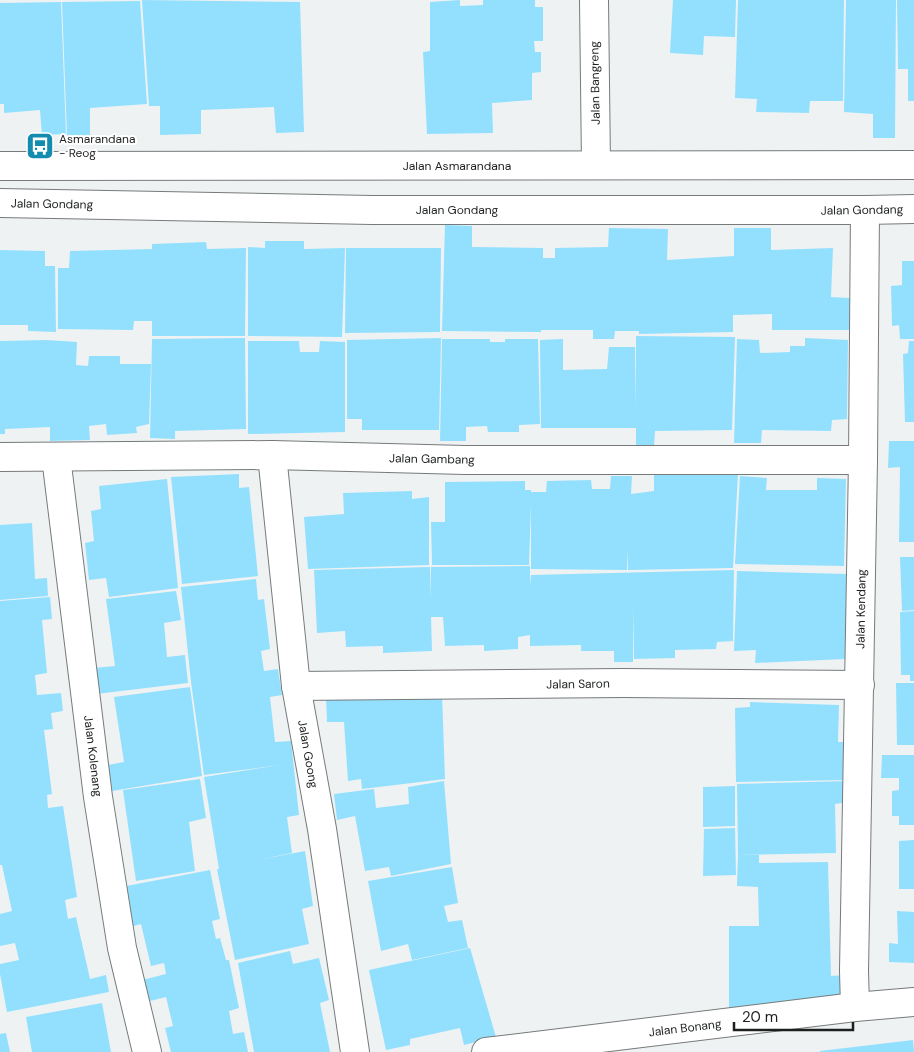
<svg xmlns="http://www.w3.org/2000/svg" width="914" height="1052" font-family="'DM Sans',sans-serif">
	<rect width="100%" height="100%" fill="#eef2f3"/>
	<g fill="#93e0fe">
		<polygon points="142,0 300,2 304,132 276,133 274,107 201,110 201,134 160,135 160,106 149,106"/>
		<polygon points="460,0 460,6 483,5 483,0 535,0 535,7 543,7 543,41 534,41 535,52 541,52 541,72 532,73 532,100 492,103 493,133 427,134 423,52 430,51 430,2"/>
		<polygon points="673,0 736,0 735,37 704,36 703,55 670,53"/>
		<polygon points="738,0 844,0 843,101 810,101 809,113 756,112 757,99 735,98"/>
		<polygon points="846,0 896,0 895,138 873,138 873,114 844,112"/>
		<polygon points="897,0 914,0 914,101 908,101 908,69 898,69"/>
		<polygon points="140,1 147,104 90,108 90,135 67,136 62,2"/>
		<polygon points="61,2 66,134 42,135 40,110 4,113 4,104 0,104 0,3"/>
		<polygon points="445,225 472,226 472,247 543,248 543,258 555,258 555,248 608,247 609,228 668,229 667,260 734,256 734,228 771,228 771,250 833,248 831,297 850,298 849,330 772,330 772,314 733,315 733,332 639,334 639,331 615,331 614,339 593,339 593,330 541,330 541,332 442,331"/>
		<polygon points="265,241 304,241 304,249 345,248 342,337 248,336 248,247 265,248"/>
		<polygon points="206,242 207,249 246,248 245,336 152,336 152,321 134,321 133,330 58,329 58,268 69,268 70,251 152,249 152,244"/>
		<polygon points="346,248 441,248 440,332 345,333"/>
		<polygon points="0,250 45,251 45,266 55,266 56,332 28,331 28,325 0,325"/>
		<polygon points="902,261 914,261 914,339 900,339 899,325 892,326 891,286 902,285"/>
		<polygon points="636,336 735,337 732,430 655,431 654,446 636,445 636,428 541,428 540,340 563,339 563,370 607,369 609,347 635,347 636,409"/>
		<polygon points="245,338 246,429 175,431 175,439 150,438 152,339"/>
		<polygon points="441,338 439,430 362,430 362,419 347,419 347,340"/>
		<polygon points="805,338 848,340 847,419 832,420 831,431 762,430 761,443 734,443 737,339 759,340 760,353 790,352 790,346 805,346"/>
		<polygon points="442,339 490,339 490,342 505,342 505,339 538,339 540,424 519,425 519,432 488,432 487,426 466,427 466,441 440,441"/>
		<polygon points="47,340 77,342 76,365 88,366 89,356 120,356 120,364 151,364 149,424 136,427 137,433 107,435 106,424 89,426 90,440 50,441 50,427 5,429 5,434 0,434 0,341"/>
		<polygon points="248,341 299,341 300,352 319,352 320,341 345,342 345,432 248,434"/>
		<polygon points="909,341 914,341 914,422 905,422 903,354 908,353"/>
		<polygon points="889,441 914,441 914,542 899,542 900,467 888,468"/>
		<polygon points="654,472 738,473 733,568 628,570 628,549 627,570 531,569 531,505 529,565 432,565 431,522 445,522 445,482 525,481 525,490 531,490 531,492 546,492 547,481 591,480 592,489 610,489 611,476 632,476 631,494 654,491"/>
		<polygon points="239,474 239,488 249,487 258,576 182,584 171,477"/>
		<polygon points="740,476 767,478 766,490 817,490 817,478 846,479 844,566 735,564"/>
		<polygon points="167,479 178,588 109,597 106,578 89,580 85,543 94,541 91,511 101,509 99,486"/>
		<polygon points="412,491 412,499 429,497 429,565 308,569 304,517 344,514 343,493"/>
		<polygon points="32,523 35,579 47,578 48,596 0,600 0,525"/>
		<polygon points="900,557 914,557 914,610 902,611"/>
		<polygon points="530,566 530,585 531,575 734,570 733,641 717,642 716,649 675,650 675,658 634,659 633,606 633,662 614,662 614,651 581,651 581,645 530,646 530,635 518,637 518,649 484,651 484,645 445,646 443,617 431,617 432,651 383,653 383,646 346,647 345,631 317,633 314,570 430,567 431,600 431,567"/>
		<polygon points="737,571 847,574 845,659 755,663 756,650 734,651"/>
		<polygon points="256,579 258,600 264,599 270,649 261,651 264,671 278,669 282,695 270,697 275,742 291,741 299,815 287,817 292,853 257,860 305,851 313,906 302,909 309,944 235,960 217,869 219,869 204,777 280,765 204,775 191,682 181,587"/>
		<polygon points="176,591 181,620 164,623 167,657 185,655 188,683 96,694 93,668 115,666 106,599"/>
		<polygon points="50,597 52,619 42,620 47,673 35,675 37,695 61,693 63,711 51,713 53,729 44,730 52,794 47,795 48,808 63,806 77,897 65,900 68,919 76,917 90,979 106,975 109,992 7,1012 0,974 0,964 19,960 15,943 0,946 0,914 12,911 2,865 0,865 0,601"/>
		<polygon points="914,611 914,681 910,681 910,675 901,675 900,612"/>
		<polygon points="896,683 914,683 914,745 897,745"/>
		<polygon points="190,687 202,776 112,791 108,765 124,762 114,697"/>
		<polygon points="442,694 445,779 362,789 361,779 348,781 344,722 327,722 326,698"/>
		<polygon points="750,702 839,705 838,742 846,742 846,780 736,782 735,708 750,707"/>
		<polygon points="882,755 914,755 914,825 899,825 899,816 892,816 892,791 899,790 899,778 881,778"/>
		<polygon points="200,779 206,818 189,822 195,871 136,881 123,790"/>
		<polygon points="444,781 451,864 391,876 389,867 365,871 355,816 337,820 334,794 374,789 376,808 409,804 408,787"/>
		<polygon points="847,781 848,802 835,804 836,853 738,855 737,784"/>
		<polygon points="735,786 735,826 703,827 703,787"/>
		<polygon points="735,828 736,875 703,876 704,829"/>
		<polygon points="914,840 914,889 899,889 899,841"/>
		<polygon points="738,855 759,855 759,863 828,862 831,976 846,975 847,997 729,1008 729,926 759,926 758,887 737,886"/>
		<polygon points="452,867 458,903 444,906 448,922 462,920 468,948 412,960 408,944 381,951 368,881"/>
		<polygon points="210,870 220,919 212,921 216,939 220,938 226,960 229,960 239,1008 229,1011 233,1034 244,1032 248,1052 171,1052 165,1028 173,1026 166,997 146,1002 142,980 166,974 164,963 151,966 141,924 130,927 121,887"/>
		<polygon points="897,911 914,912 914,963 889,962 889,943 898,944"/>
		<polygon points="470,948 496,1037 464,1045 460,1028 410,1039 410,1045 386,1050 369,970"/>
		<polygon points="290,951 293,964 319,958 329,1000 320,1003 330,1052 254,1052 238,963"/>
		<polygon points="102,1003 111,1052 32,1052 26,1017"/>
		<polygon points="6,1033 10,1052 0,1052 0,1034"/>
		<polygon points="913,1040 914,1052 820,1052 820,1051"/>
	</g>
	<g fill="none" stroke-linecap="round" stroke-linejoin="round">
		<g stroke="#777a7b" stroke-width="30">
			<g id="minor">
				<polyline points="594,0 596,165"/>
				<polyline points="0,166 914,165"/>
				<polyline points="0,203 372,210 865,210 914,209"/>
				<polyline points="272,455 296,686 322,829 355,1052"/>
				<polyline points="0,457 272,455 465,460 863,460"/>
				<polyline points="56,457 98,797 122,948 147,1052"/>
				<polyline points="296,686 623,683 860,685"/>
				<polyline points="855,1007 854,971 863,460 865,210"/>
				<polyline points="486,1052 855,1007 914,1002"/>
			</g>
		</g>
		<use href="#minor" stroke="#fff" stroke-width="28"/>
	</g>
	<defs>
		<g id="bus-square" transform="scale(1.4375)"><rect x="-9" y="-9" width="18" height="18" rx="4" fill="#148caf" stroke="#fff"/><path d="M-5-6H5V4H4V6H2V4H-2V6H-4V4H-5ZM-3.5-4V0h7V-4ZM-3.5 1.2v1.5H-2V1.2ZM2 1.2v1.5H3.5V1.2Z" fill="#fff"/></g>
	</defs>
	<g fill-rule="evenodd">
		<use href="#bus-square" x="40" y="146"/>
	</g>
	<g text-anchor="middle" dominant-baseline="central" stroke-width="4" stroke-linejoin="round" paint-order="stroke">
		<g font-size="12" fill="#1e2020" stroke="#fff">
			<text transform="translate(595 83) rotate(-91)">Jalan Bangreng</text>
			<text x="457" y="166">Jalan Asmarandana</text>
			<text transform="translate(52 204) rotate(1)">Jalan Gondang</text>
			<text x="457" y="210">Jalan Gondang</text>
			<text transform="translate(862 210) rotate(-1)">Jalan Gondang</text>
			<text transform="translate(432 459) rotate(1)">Jalan Gambang</text>
			<text transform="translate(861 609) rotate(-89)">Jalan Kendang</text>
			<text transform="translate(578 684) rotate(-1)">Jalan Saron</text>
			<text transform="translate(308 754) rotate(80)">Jalan Goong</text>
			<text transform="translate(93 756) rotate(83)">Jalan Kolenang</text>
			<text transform="translate(685 1028) rotate(-7)">Jalan Bonang</text>
		</g>
		<g font-size="12" fill="#1e2020" stroke="#fff" text-anchor="start">
			<text x="59" y="139">Asmarandana<tspan x="59" dy="14">- Reog</tspan></text>
		</g>
	</g>
	<path d="M734 1022v8h119v-8" fill="none" stroke="#1e2020" stroke-width="2.5"/>
	<text x="742" y="1022" font-size="15" fill="#1e2020" stroke="#ffffff" stroke-width="4" paint-order="stroke">20 m</text>
</svg>
